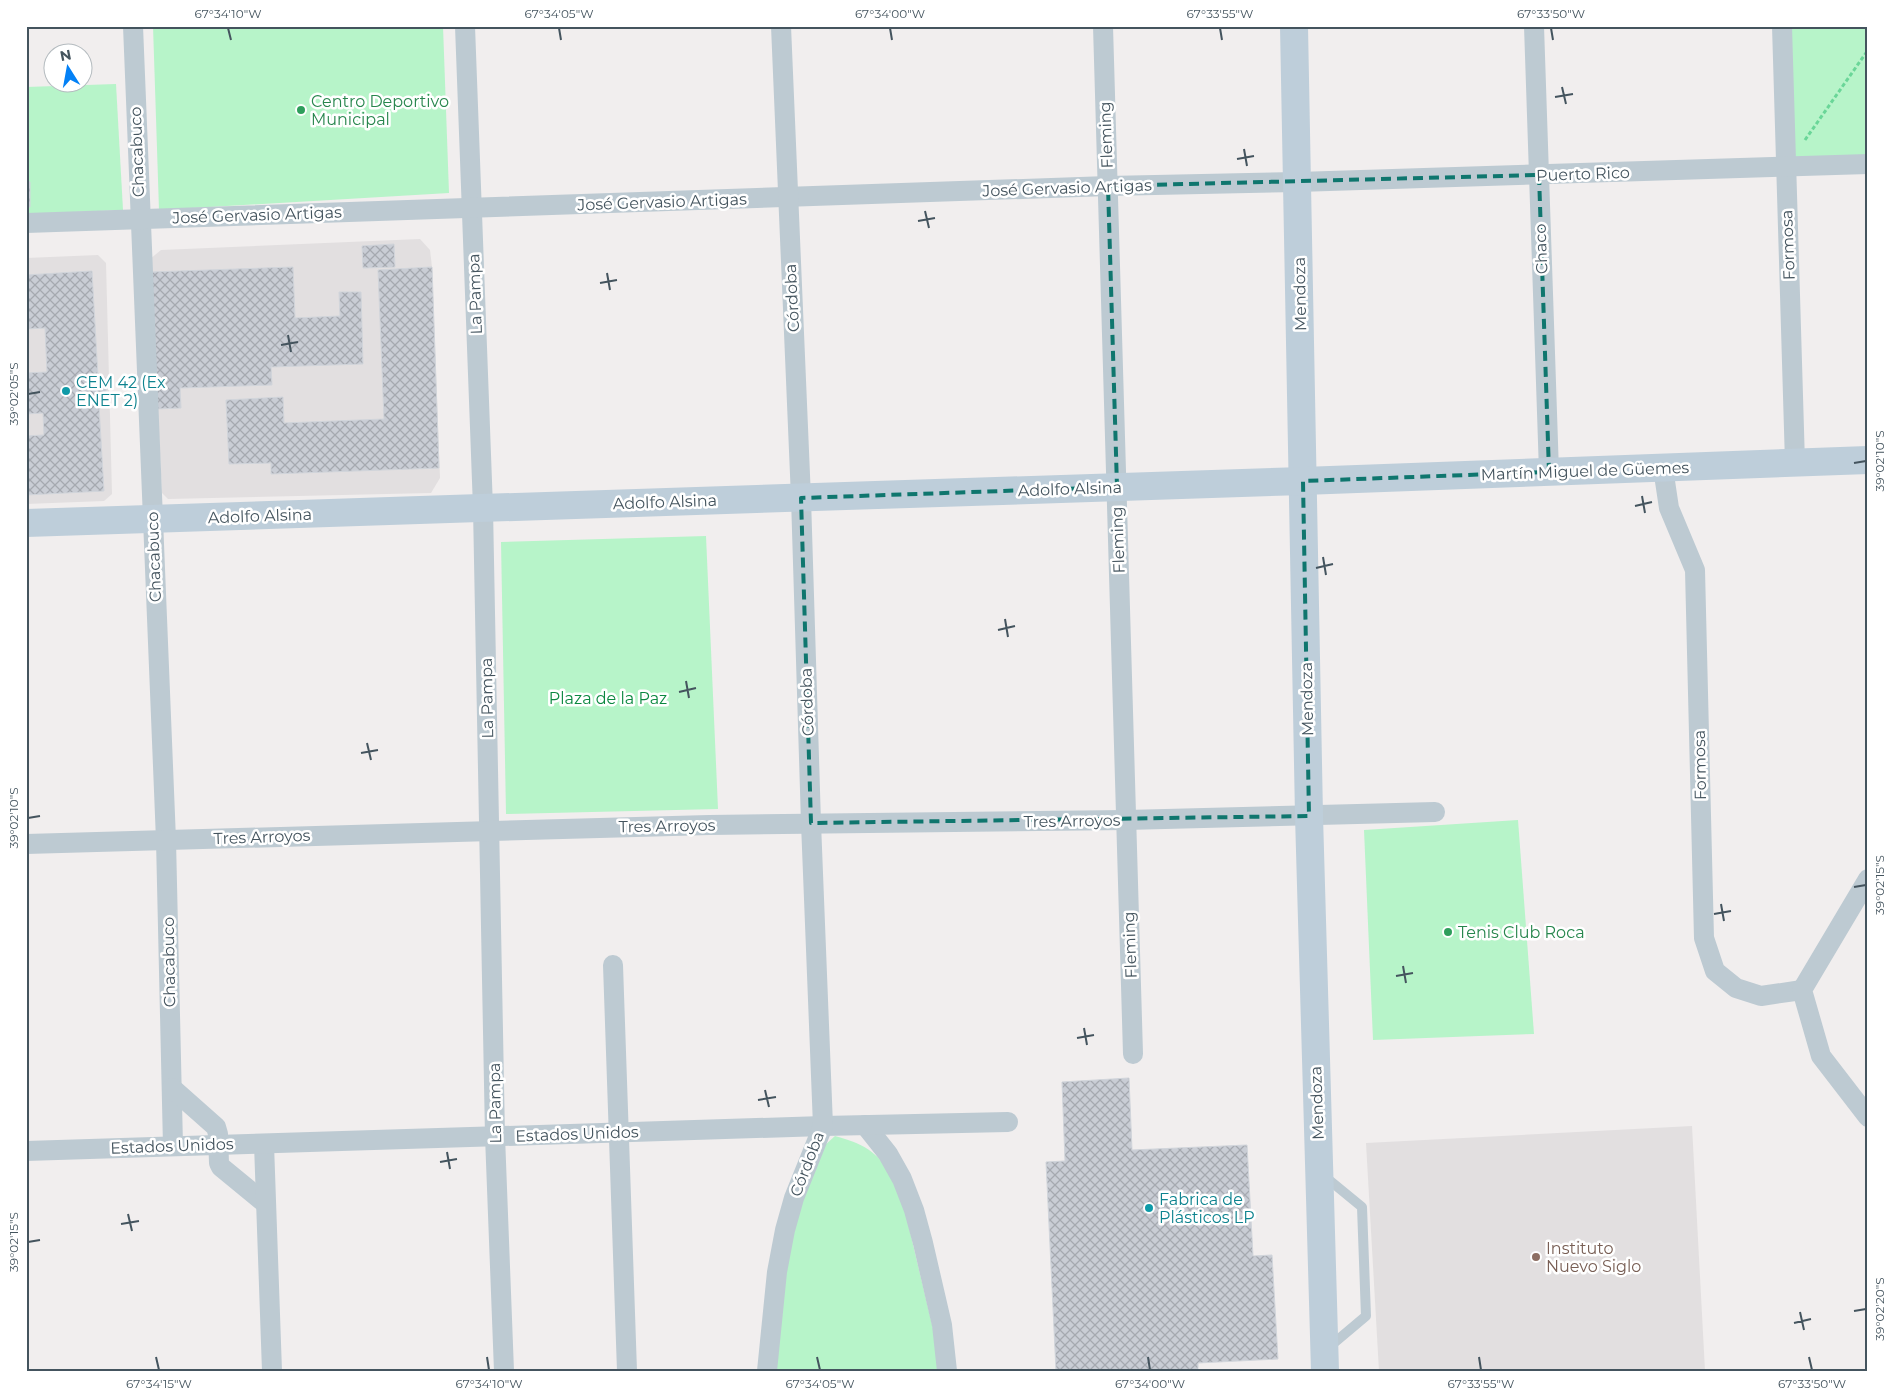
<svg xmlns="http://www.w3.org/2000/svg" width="1894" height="1397" font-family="Montserrat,sans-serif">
	<defs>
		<pattern id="building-cross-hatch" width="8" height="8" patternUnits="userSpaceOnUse" patternTransform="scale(1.25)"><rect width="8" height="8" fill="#c9cdd5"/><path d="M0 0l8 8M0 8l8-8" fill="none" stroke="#a5a9b0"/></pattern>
	</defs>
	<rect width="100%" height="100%" fill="#f1eeee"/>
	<g fill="#e2dfe0">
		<polygon points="420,239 430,250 432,267 440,478 431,493 168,499 162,493 150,259 161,250"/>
		<polygon points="98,255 106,263 112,494 104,501 26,504 26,258"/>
		<polygon points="1692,1126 1705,1371 1379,1371 1366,1143"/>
	</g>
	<g fill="#b7f4c9">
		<polygon points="153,26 443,26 449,193 159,210"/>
		<polygon points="1782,26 1868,26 1868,164 1786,167"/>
		<polygon points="116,84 123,210 26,214 26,87"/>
		<polygon points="706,536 718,809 506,814 501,542"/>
		<polygon points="1518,820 1534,1034 1373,1040 1364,830"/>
		<path d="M 835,1136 C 869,1145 877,1154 898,1181 L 943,1371 L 772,1371 L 788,1231 L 824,1146 Z"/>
	</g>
	<g fill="url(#building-cross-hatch)" stroke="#d1d5db">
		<polygon points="26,180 30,182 30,207 26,207"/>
		<polygon points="394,244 395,267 363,268 362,246"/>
		<polygon points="293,267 295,318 340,316 339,292 361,292 363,364 271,367 272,385 180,388 181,408 155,409 151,272"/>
		<polygon points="432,267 439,468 271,474 271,463 229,464 226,400 283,397 284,423 384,419 378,270"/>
		<polygon points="92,271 98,377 105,377 107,406 99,406 104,491 26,495 26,436 44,435 43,413 26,414 26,373 47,372 45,328 26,329 26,275"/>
		<polygon points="1129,1078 1132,1150 1247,1145 1253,1256 1272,1255 1278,1359 1198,1363 1198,1371 1056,1371 1046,1162 1065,1161 1062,1082"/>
	</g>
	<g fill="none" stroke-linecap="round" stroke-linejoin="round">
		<polyline stroke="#6ad698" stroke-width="3" stroke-dasharray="4 2.5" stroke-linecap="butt" points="1805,140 1868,50"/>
		<polyline stroke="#bdcad2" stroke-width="10" points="1323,1175 1362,1207 1366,1316 1328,1348"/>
		<g stroke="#bdcad2" stroke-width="20">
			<polyline points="133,26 166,840 173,1146"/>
			<polyline points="465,26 483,508 495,1136 504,1371"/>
			<polyline points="1103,26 1133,1054"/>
			<polyline points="1534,26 1549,472"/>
			<polyline points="1782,26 1795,463"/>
			<polyline points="26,223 1108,186 1298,182 1868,164"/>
			<polyline points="1663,468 1669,508 1695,570 1704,938 1715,971 1736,988 1761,996 1802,990"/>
			<polyline points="26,844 709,825 1126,820 1435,812"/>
			<polyline points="1868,879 1802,990 1821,1056 1868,1117"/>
			<polyline points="613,965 627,1371"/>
			<polyline points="172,1088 216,1127 218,1134 219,1163 221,1167 266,1204"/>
			<polyline points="865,1125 888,1154 902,1179 914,1210 923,1243 942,1325 947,1371"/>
			<polyline points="264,1144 272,1371"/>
			<polyline points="26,1151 823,1126 1008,1122"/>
			<polyline points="767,1371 777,1272 785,1230 794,1198 823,1126 811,823 801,498 781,26"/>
		</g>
		<g stroke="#beceda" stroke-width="28">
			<polyline points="1294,26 1309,816 1325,1371"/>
			<polyline points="26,523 1303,481 1868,460"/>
		</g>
	</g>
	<path fill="none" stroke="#0f766e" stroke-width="4" stroke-dasharray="10 6" stroke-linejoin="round" d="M 1539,175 L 1549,472 L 1303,481 L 1309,816 L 811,823 L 801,498 L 1117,487 L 1108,186 Z"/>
	<path fill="none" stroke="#44545e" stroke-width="2" d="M 228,28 L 231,40M 559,28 L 561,40M 890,28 L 892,40M 1220,28 L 1222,40M 1551,28 L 1553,40M 1562,87 L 1566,104M 1555,97 L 1573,94M 1244,149 L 1247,166M 1237,159 L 1254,156M 925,211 L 929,228M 918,221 L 935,218M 607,273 L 610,290M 600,283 L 617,280M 288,335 L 291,352M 281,345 L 298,342M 28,394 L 40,392M 1854,463 L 1866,461M 1642,496 L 1645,513M 1635,506 L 1652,502M 1323,557 L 1326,575M 1316,568 L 1333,564M 1005,619 L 1008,637M 998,630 L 1015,626M 686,681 L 689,698M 679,692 L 696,688M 367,743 L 371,760M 361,753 L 378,750M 28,818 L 40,816M 1854,887 L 1866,885M 1721,904 L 1724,921M 1714,914 L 1731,911M 1403,966 L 1406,983M 1396,976 L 1413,973M 1084,1028 L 1087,1045M 1077,1038 L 1094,1035M 765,1090 L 769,1107M 758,1100 L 776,1097M 447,1152 L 450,1169M 440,1162 L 457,1159M 128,1214 L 132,1231M 121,1224 L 139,1221M 28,1242 L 40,1240M 1854,1311 L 1866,1309M 1800,1312 L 1804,1330M 1794,1323 L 1811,1319M 156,1357 L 159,1370M 487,1357 L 489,1370M 817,1357 L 820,1370M 1148,1357 L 1150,1370M 1479,1357 L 1481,1370M 1809,1357 L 1812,1370"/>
	<g fill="#2e9e5b" stroke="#fff" stroke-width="2">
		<circle cx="301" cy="110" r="5"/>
		<circle cx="1448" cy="932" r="5"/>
	</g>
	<g fill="#0f9aa8" stroke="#fff" stroke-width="2">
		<circle cx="66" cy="391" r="5"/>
		<circle cx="1149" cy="1208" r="5"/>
	</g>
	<circle fill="#8d6e63" stroke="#fff" stroke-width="2" cx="1536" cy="1257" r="5"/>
	<g text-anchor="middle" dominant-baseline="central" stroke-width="5" stroke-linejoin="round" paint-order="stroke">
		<g font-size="16" fill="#27864d" stroke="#fff" text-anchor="start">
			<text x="311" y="101">Centro Deportivo<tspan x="311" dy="18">Municipal</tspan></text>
			<text x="1458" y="932">Tenis Club Roca</text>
		</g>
		<g font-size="16" fill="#44545e" stroke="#fff">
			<text transform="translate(1106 135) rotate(-92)">Fleming</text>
			<text transform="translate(137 152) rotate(-92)">Chacabuco</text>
			<text transform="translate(1583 174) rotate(-2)">Puerto Rico</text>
			<text transform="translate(1067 188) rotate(-2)">José Gervasio Artigas</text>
			<text transform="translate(662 202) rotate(-2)">José Gervasio Artigas</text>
			<text transform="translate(257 215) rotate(-2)">José Gervasio Artigas</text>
			<text transform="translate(1788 245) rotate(-92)">Formosa</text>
			<text transform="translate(1541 249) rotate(-92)">Chaco</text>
			<text transform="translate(475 294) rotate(-92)">La Pampa</text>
			<text transform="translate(1300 294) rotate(-91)">Mendoza</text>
			<text transform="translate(792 298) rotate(-93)">Córdoba</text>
			<text transform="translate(1585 471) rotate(-2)">Martín Miguel de Güemes</text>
			<text transform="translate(1070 489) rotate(-2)">Adolfo Alsina</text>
			<text transform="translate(665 502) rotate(-2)">Adolfo Alsina</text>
			<text transform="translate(260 516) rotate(-2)">Adolfo Alsina</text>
			<text transform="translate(1118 540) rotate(-92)">Fleming</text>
			<text transform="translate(154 557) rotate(-92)">Chacabuco</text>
			<text transform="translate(487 698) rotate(-91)">La Pampa</text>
			<text transform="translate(1307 699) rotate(-91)">Mendoza</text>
			<text transform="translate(807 702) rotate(-92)">Córdoba</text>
			<text transform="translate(1700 765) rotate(-91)">Formosa</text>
			<text transform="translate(1072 821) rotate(-1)">Tres Arroyos</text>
			<text transform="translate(667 826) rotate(-1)">Tres Arroyos</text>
			<text transform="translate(262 837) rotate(-2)">Tres Arroyos</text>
			<text transform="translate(1130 945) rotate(-92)">Fleming</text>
			<text transform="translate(169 962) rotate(-91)">Chacabuco</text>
			<text transform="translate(495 1103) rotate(-91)">La Pampa</text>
			<text transform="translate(1317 1103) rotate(-92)">Mendoza</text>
			<text transform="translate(577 1134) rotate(-2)">Estados Unidos</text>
			<text transform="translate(172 1146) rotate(-2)">Estados Unidos</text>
			<text transform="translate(807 1164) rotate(-69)">Córdoba</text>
		</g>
		<g font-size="16" fill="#0d838f" stroke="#fff" text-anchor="start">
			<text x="76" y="382">CEM 42 (Ex<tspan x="76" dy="18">ENET 2)</tspan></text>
			<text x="1159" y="1199">Fabrica de<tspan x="1159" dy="18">Plásticos LP</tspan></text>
		</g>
		<g font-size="16" fill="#0b8840" stroke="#fff">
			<text x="608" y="698">Plaza de la Paz</text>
		</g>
		<g font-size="16" fill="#785e54" stroke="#fff" text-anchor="start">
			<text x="1546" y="1248">Instituto<tspan x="1546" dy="18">Nuevo Siglo</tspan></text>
		</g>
	</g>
	<rect width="1894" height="1397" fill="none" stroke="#ffffff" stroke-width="55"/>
	<g transform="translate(68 68) rotate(349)"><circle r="24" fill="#ffffff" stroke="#b4bbbf"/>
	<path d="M0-4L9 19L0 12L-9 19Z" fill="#0381f6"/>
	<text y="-8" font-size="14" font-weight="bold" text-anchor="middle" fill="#44545e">N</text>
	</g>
	<rect x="28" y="28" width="1838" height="1342" fill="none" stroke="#44545e" stroke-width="2"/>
	<g font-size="12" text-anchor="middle" fill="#44545e">
		<text x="228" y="18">67°34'10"W</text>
		<text x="559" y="18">67°34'05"W</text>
		<text x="890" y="18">67°34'00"W</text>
		<text x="1220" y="18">67°33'55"W</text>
		<text x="1551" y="18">67°33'50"W</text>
		<text transform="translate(14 394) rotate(-90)" y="4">39°02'05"S</text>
		<text transform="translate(1880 461) rotate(-90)" y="4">39°02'10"S</text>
		<text transform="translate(14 818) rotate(-90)" y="4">39°02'10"S</text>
		<text transform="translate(1880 885) rotate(-90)" y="4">39°02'15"S</text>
		<text transform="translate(14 1242) rotate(-90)" y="4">39°02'15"S</text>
		<text transform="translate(1880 1309) rotate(-90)" y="4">39°02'20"S</text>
		<text x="159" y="1388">67°34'15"W</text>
		<text x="489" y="1388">67°34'10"W</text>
		<text x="820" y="1388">67°34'05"W</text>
		<text x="1150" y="1388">67°34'00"W</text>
		<text x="1481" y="1388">67°33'55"W</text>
		<text x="1812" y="1388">67°33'50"W</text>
	</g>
</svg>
